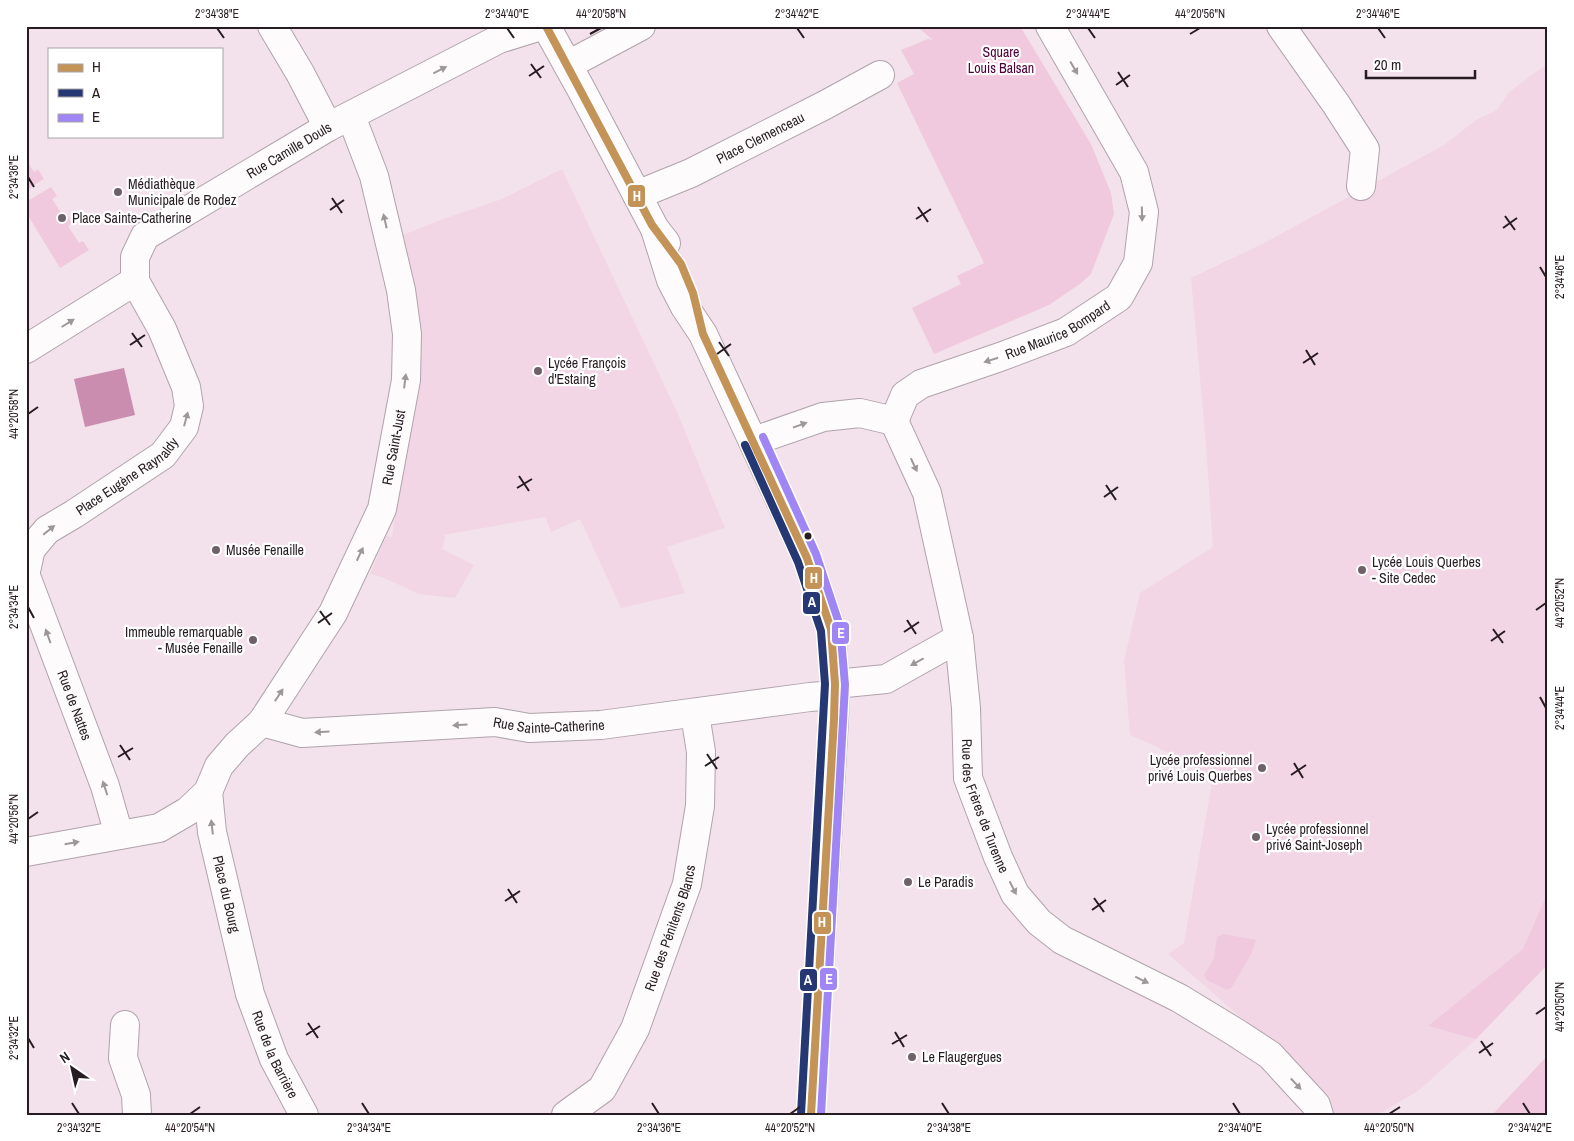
<svg xmlns="http://www.w3.org/2000/svg" width="1574" height="1141" font-family="'Archivo Narrow',sans-serif">
	<rect width="100%" height="100%" fill="#f3e2eb"/>
	<g fill="#f2d6e5">
		<polygon points="1548,63 1548,964 1476,1039 1418,1091 1377,1115 1333,1115 1275,1047 1168,954 1184,943 1213,777 1153,745 1130,735 1124,661 1140,593 1213,547 1206,445 1191,278 1264,243 1444,145 1476,120 1497,110 1509,92"/>
		<polygon points="562,169 677,412 725,528 667,547 685,593 621,608 580,519 551,532 545,517 444,535 445,539 442,549 474,565 455,598 419,594 382,577 370,574 386,536 392,537 404,446 409,446 422,350 417,349 414,307 418,307 403,235 443,219 502,199"/>
	</g>
	<g fill="#f0c9de">
		<polygon points="924,26 1020,26 1091,144 1111,193 1114,214 1091,274 1080,284 1049,305 934,354 912,308 961,284 957,276 984,263 897,83 914,74 901,50 928,39 933,40 920,29"/>
		<polygon points="26,159 34,172 38,169 44,179 26,190"/>
		<polygon points="51,187 57,196 52,199 63,216 67,214 72,223 68,226 79,243 83,241 89,250 60,268 26,212 26,202"/>
		<polygon points="1548,892 1548,964 1476,1039 1428,1026 1523,949"/>
		<polygon points="1224,934 1256,940 1252,952 1232,987 1227,990 1207,980 1204,975 1214,959 1217,937"/>
		<polygon points="1548,1055 1548,1115 1492,1115"/>
	</g>
	<polygon fill="#ca8db0" points="124,368 135,415 85,427 74,379"/>
	<g fill="none" stroke-linecap="round" stroke-linejoin="round">
		<g stroke="#b0a3aa" stroke-width="30">
			<g id="street">
				<polyline points="272,26 300,73 328,127"/>
				<polyline points="1281,26 1336,104 1365,149 1361,186"/>
				<polyline points="568,65 641,26"/>
				<path id="s1" d="M 637,195 L 691,173 L 825,105 L 880,75"/>
				<polyline points="26,349 135,281"/>
				<path id="s2" d="M 894,421 L 927,493 L 959,638 L 966,708 L 968,778 L 998,857 L 1015,894 L 1039,922 L 1062,940 L 1179,998 L 1235,1032 L 1270,1055 L 1316,1105 L 1319,1115"/>
				<path id="s3" d="M 894,421 L 905,395 L 921,384 L 1000,357 L 1066,332 L 1119,297 L 1138,263 L 1144,212 L 1134,172 L 1050,26"/>
				<polyline points="754,441 823,417 860,413 894,421"/>
				<path id="s4" d="M 26,571 L 31,549 L 47,530 L 74,514 L 163,455 L 184,427 L 189,406 L 186,387 L 162,329 L 135,281 L 135,257 L 145,236 L 328,127 L 499,39 L 541,26"/>
				<path id="s5" d="M 26,576 L 105,786 L 119,835"/>
				<polyline points="835,684 886,679 959,638"/>
				<path id="s6" d="M 262,722 L 302,733 L 495,722 L 529,728 L 601,725 L 810,697 L 835,695"/>
				<path id="s7" d="M 208,792 L 212,832 L 250,994 L 274,1059 L 304,1115"/>
				<path id="s8" d="M 26,852 L 159,828 L 188,811 L 208,792 L 219,766 L 237,745 L 262,722 L 333,613 L 382,509 L 406,380 L 407,334 L 401,290 L 374,176 L 351,116"/>
				<polyline points="125,1025 123,1058 136,1095 137,1115"/>
				<path id="s9" d="M 566,1115 L 602,1089 L 635,1029 L 687,884 L 700,806 L 701,752 L 695,714"/>
			</g>
		</g>
		<g stroke="#b0a3aa" stroke-width="30">
			<g id="secondary">
				<polyline points="546,26 581,89 655,229 666,243"/>
				<polyline points="655,229 671,280 685,307 703,334 807,558 831,629 835,684 834,719 811,1115"/>
			</g>
		</g>
		<use href="#street" stroke="#fdfbfc" stroke-width="28"/>
		<use href="#secondary" stroke="#fdfbfc" stroke-width="28"/>
		<g stroke="#fff" stroke-width="11">
			<polyline id="bus-1" points="546,26 652,225 681,264 693,293 703,334 807,558 831,629 835,684 834,719 811,1115"/>
		</g>
		<g stroke="#fff" stroke-width="11">
			<polyline id="bus-2" points="745,445 798,562 821,631 825,684 801,1114"/>
		</g>
		<g stroke="#fff" stroke-width="11">
			<polyline id="bus-3" points="763,437 816,554 840,626 845,685 821,1115"/>
		</g>
		<use href="#bus-1" stroke="#c49358" stroke-width="8"/>
		<use href="#bus-2" stroke="#263873" stroke-width="8"/>
		<use href="#bus-3" stroke="#a086f4" stroke-width="8"/>
	</g>
	<defs><path id="oneway-solid" d="M-6-.8H1V-3.2L6.5 0L1 3.2V.8H-6Z" transform="scale(1.25)"/></defs>
	<g fill="#9d979a">
		<use href="#oneway-solid" transform="translate(1074 68) rotate(60)"/>
		<use href="#oneway-solid" transform="translate(440 70) rotate(-27)"/>
		<use href="#oneway-solid" transform="translate(1142 214) rotate(89)"/>
		<use href="#oneway-solid" transform="translate(385 221) rotate(-103)"/>
		<use href="#oneway-solid" transform="translate(68 323) rotate(-32)"/>
		<use href="#oneway-solid" transform="translate(991 360) rotate(162)"/>
		<use href="#oneway-solid" transform="translate(405 381) rotate(-83)"/>
		<use href="#oneway-solid" transform="translate(186 419) rotate(-75)"/>
		<use href="#oneway-solid" transform="translate(800 425) rotate(-20)"/>
		<use href="#oneway-solid" transform="translate(914 465) rotate(65)"/>
		<use href="#oneway-solid" transform="translate(49 530) rotate(-39)"/>
		<use href="#oneway-solid" transform="translate(360 554) rotate(-65)"/>
		<use href="#oneway-solid" transform="translate(48 636) rotate(-110)"/>
		<use href="#oneway-solid" transform="translate(917 662) rotate(151)"/>
		<use href="#oneway-solid" transform="translate(279 695) rotate(-57)"/>
		<use href="#oneway-solid" transform="translate(460 725) rotate(176)"/>
		<use href="#oneway-solid" transform="translate(322 732) rotate(177)"/>
		<use href="#oneway-solid" transform="translate(105 788) rotate(-108)"/>
		<use href="#oneway-solid" transform="translate(212 827) rotate(-97)"/>
		<use href="#oneway-solid" transform="translate(72 843) rotate(-10)"/>
		<use href="#oneway-solid" transform="translate(1013 888) rotate(63)"/>
		<use href="#oneway-solid" transform="translate(1142 980) rotate(26)"/>
		<use href="#oneway-solid" transform="translate(1296 1084) rotate(47)"/>
	</g>
	<path fill="none" stroke="#271c22" stroke-width="2" d="M 217,28 L 224,38M 507,28 L 514,38M 797,28 L 804,38M 1088,28 L 1095,38M 1378,28 L 1385,38M 590,34 L 601,28M 1190,34 L 1200,28M 531,64 L 541,78M 1118,72 L 1128,87M 529,76 L 544,66M 1116,85 L 1130,75M 28,177 L 34,187M 332,198 L 342,213M 918,207 L 928,222M 330,210 L 344,200M 1505,216 L 1515,230M 916,219 L 931,209M 1503,228 L 1517,218M 1540,267 L 1546,277M 132,333 L 142,347M 719,342 L 729,356M 130,345 L 145,335M 1306,350 L 1315,365M 717,354 L 731,344M 1303,363 L 1318,353M 28,414 L 38,407M 519,476 L 529,491M 1106,485 L 1116,500M 517,488 L 532,479M 1104,497 L 1118,487M 28,607 L 34,618M 1536,610 L 1546,603M 320,611 L 330,625M 907,620 L 916,634M 318,623 L 332,613M 1493,629 L 1503,643M 904,632 L 919,622M 1491,641 L 1505,631M 1540,697 L 1546,708M 120,745 L 130,760M 707,754 L 717,769M 118,757 L 133,748M 1294,763 L 1303,778M 705,766 L 719,757M 1291,775 L 1306,765M 28,819 L 38,812M 508,889 L 517,903M 1094,898 L 1104,912M 505,901 L 520,891M 1092,910 L 1106,900M 1536,1014 L 1546,1007M 308,1023 L 318,1038M 895,1032 L 904,1047M 306,1035 L 320,1026M 28,1038 L 34,1048M 1481,1041 L 1491,1056M 892,1044 L 907,1035M 1479,1053 L 1493,1043M 72,1103 L 79,1114M 362,1103 L 369,1114M 652,1103 L 659,1114M 942,1103 L 949,1114M 1233,1103 L 1240,1114M 1523,1103 L 1530,1114M 190,1114 L 200,1107M 790,1114 L 800,1107M 1389,1114 L 1400,1107"/>
	<g fill="#6e6168" stroke="#fff" stroke-width="2">
		<circle cx="118" cy="192" r="5"/>
		<circle cx="62" cy="218" r="5"/>
		<circle cx="538" cy="371" r="5"/>
		<circle cx="216" cy="550" r="5"/>
		<circle cx="1362" cy="570" r="5"/>
		<circle cx="253" cy="640" r="5"/>
		<circle cx="1262" cy="768" r="5"/>
		<circle cx="1256" cy="837" r="5"/>
		<circle cx="908" cy="882" r="5"/>
		<circle cx="912" cy="1057" r="5"/>
	</g>
	<circle fill="#271c22" stroke="#fff" stroke-width="2" cx="808" cy="536" r="4.5"/>
	<g text-anchor="middle" dominant-baseline="central" stroke-width="4.5" stroke-linejoin="round" paint-order="stroke">
		<g font-size="14" fill="#4e0137" stroke="#fff">
			<text x="1001" y="52">Square<tspan x="1001" dy="16">Louis Balsan</tspan></text>
		</g>
		<g font-size="14" fill="#271c22" stroke="#fff">
			<text stroke="none"><textPath href="#s1" startOffset="136">Place Clemenceau</textPath></text>
			<text stroke="none"><textPath href="#s4" startOffset="594">Rue Camille Douls</textPath></text>
			<text stroke="none"><textPath href="#s3" startOffset="195">Rue Maurice Bompard</textPath></text>
			<text stroke="none"><textPath href="#s8" startOffset="594">Rue Saint-Just</textPath></text>
			<text stroke="none"><textPath href="#s4" startOffset="144">Place Eugène Raynaldy</textPath></text>
			<text stroke="none"><textPath href="#s5" startOffset="138">Rue de Nattes</textPath></text>
			<text stroke="none"><textPath href="#s6" startOffset="289">Rue Sainte-Catherine</textPath></text>
			<text stroke="none"><textPath href="#s2" startOffset="399">Rue des Frères de Turenne</textPath></text>
			<text stroke="none"><textPath href="#s7" startOffset="104">Place du Bourg</textPath></text>
			<text stroke="none"><textPath href="#s9" startOffset="220">Rue des Pénitents Blancs</textPath></text>
			<text stroke="none"><textPath href="#s7" startOffset="272">Rue de la Barrière</textPath></text>
		</g>
		<g font-size="14" fill="#271c22" stroke="#fff" text-anchor="start">
			<text x="128" y="184">Médiathèque<tspan x="128" dy="16">Municipale de Rodez</tspan></text>
			<text x="72" y="218">Place Sainte-Catherine</text>
			<text x="548" y="363">Lycée François<tspan x="548" dy="16">d'Estaing</tspan></text>
			<text x="226" y="550">Musée Fenaille</text>
			<text x="1372" y="562">Lycée Louis Querbes<tspan x="1372" dy="16">- Site Cedec</tspan></text>
			<text x="243" y="632" text-anchor="end">Immeuble remarquable<tspan x="243" dy="16">- Musée Fenaille</tspan></text>
			<text x="1252" y="760" text-anchor="end">Lycée professionnel<tspan x="1252" dy="16">privé Louis Querbes</tspan></text>
			<text x="1266" y="829">Lycée professionnel<tspan x="1266" dy="16">privé Saint-Joseph</tspan></text>
			<text x="918" y="882">Le Paradis</text>
			<text x="922" y="1057">Le Flaugergues</text>
		</g>
	</g>
	<g stroke="#fff" stroke-width="2">
		<rect x="627" y="184" width="19" height="24" rx="5" fill="#c49358"/>
		<rect x="804" y="566" width="19" height="24" rx="5" fill="#c49358"/>
		<rect x="802" y="591" width="19" height="24" rx="5" fill="#263873"/>
		<rect x="831" y="621" width="19" height="24" rx="5" fill="#a086f4"/>
		<rect x="813" y="911" width="19" height="24" rx="5" fill="#c49358"/>
		<rect x="819" y="967" width="19" height="24" rx="5" fill="#a086f4"/>
		<rect x="799" y="968" width="19" height="24" rx="5" fill="#263873"/>
	</g>
	<g font-size="14" text-anchor="middle" font-weight="bold" fill="#fff">
		<text x="637" y="201">H</text>
		<text x="814" y="583">H</text>
		<text x="812" y="607">A</text>
		<text x="841" y="638">E</text>
		<text x="822" y="927">H</text>
		<text x="829" y="984">E</text>
		<text x="808" y="985">A</text>
	</g>
	<rect width="1574" height="1141" fill="none" stroke="#ffffff" stroke-width="55"/>
	<rect x="48" y="48" width="175" height="90" fill="#ffffff" stroke="#a9a4a7"/>
	<rect x="58" y="64" width="25" height="8" fill="#c49358" stroke="#a9a4a7"/>
	<text x="92" y="72" font-size="15" fill="#271c22">H</text>
	<rect x="58" y="89" width="25" height="8" fill="#263873" stroke="#a9a4a7"/>
	<text x="92" y="98" font-size="15" fill="#271c22">A</text>
	<rect x="58" y="114" width="25" height="8" fill="#a086f4" stroke="#a9a4a7"/>
	<text x="92" y="122" font-size="15" fill="#271c22">E</text>
	<g transform="translate(72 1068) rotate(326)" stroke="#ffffff" stroke-width="4" paint-order="stroke">
	<path d="M0-4L9 19L0 12L-9 19Z" fill="#271c22"/>
	<text y="-8" font-size="14" font-weight="bold" text-anchor="middle" fill="#271c22">N</text>
	</g>
	<path d="M1366 70v8h109v-8" fill="none" stroke="#271c22" stroke-width="2.5"/>
	<text x="1374" y="70" font-size="15" fill="#271c22" stroke="#ffffff" stroke-width="4" paint-order="stroke">20 m</text>
	<rect x="28" y="28" width="1518" height="1086" fill="none" stroke="#271c22" stroke-width="2"/>
	<g font-size="12" text-anchor="middle" fill="#271c22">
		<text x="217" y="18">2°34'38"E</text>
		<text x="507" y="18">2°34'40"E</text>
		<text x="601" y="18">44°20'58"N</text>
		<text x="797" y="18">2°34'42"E</text>
		<text x="1088" y="18">2°34'44"E</text>
		<text x="1200" y="18">44°20'56"N</text>
		<text x="1378" y="18">2°34'46"E</text>
		<text transform="translate(14 177) rotate(-90)" y="4">2°34'36"E</text>
		<text transform="translate(1560 277) rotate(-90)" y="4">2°34'46"E</text>
		<text transform="translate(14 414) rotate(-90)" y="4">44°20'58"N</text>
		<text transform="translate(1560 603) rotate(-90)" y="4">44°20'52"N</text>
		<text transform="translate(14 607) rotate(-90)" y="4">2°34'34"E</text>
		<text transform="translate(1560 708) rotate(-90)" y="4">2°34'44"E</text>
		<text transform="translate(14 819) rotate(-90)" y="4">44°20'56"N</text>
		<text transform="translate(1560 1007) rotate(-90)" y="4">44°20'50"N</text>
		<text transform="translate(14 1038) rotate(-90)" y="4">2°34'32"E</text>
		<text x="79" y="1132">2°34'32"E</text>
		<text x="190" y="1132">44°20'54"N</text>
		<text x="369" y="1132">2°34'34"E</text>
		<text x="659" y="1132">2°34'36"E</text>
		<text x="790" y="1132">44°20'52"N</text>
		<text x="949" y="1132">2°34'38"E</text>
		<text x="1240" y="1132">2°34'40"E</text>
		<text x="1389" y="1132">44°20'50"N</text>
		<text x="1530" y="1132">2°34'42"E</text>
	</g>
</svg>
